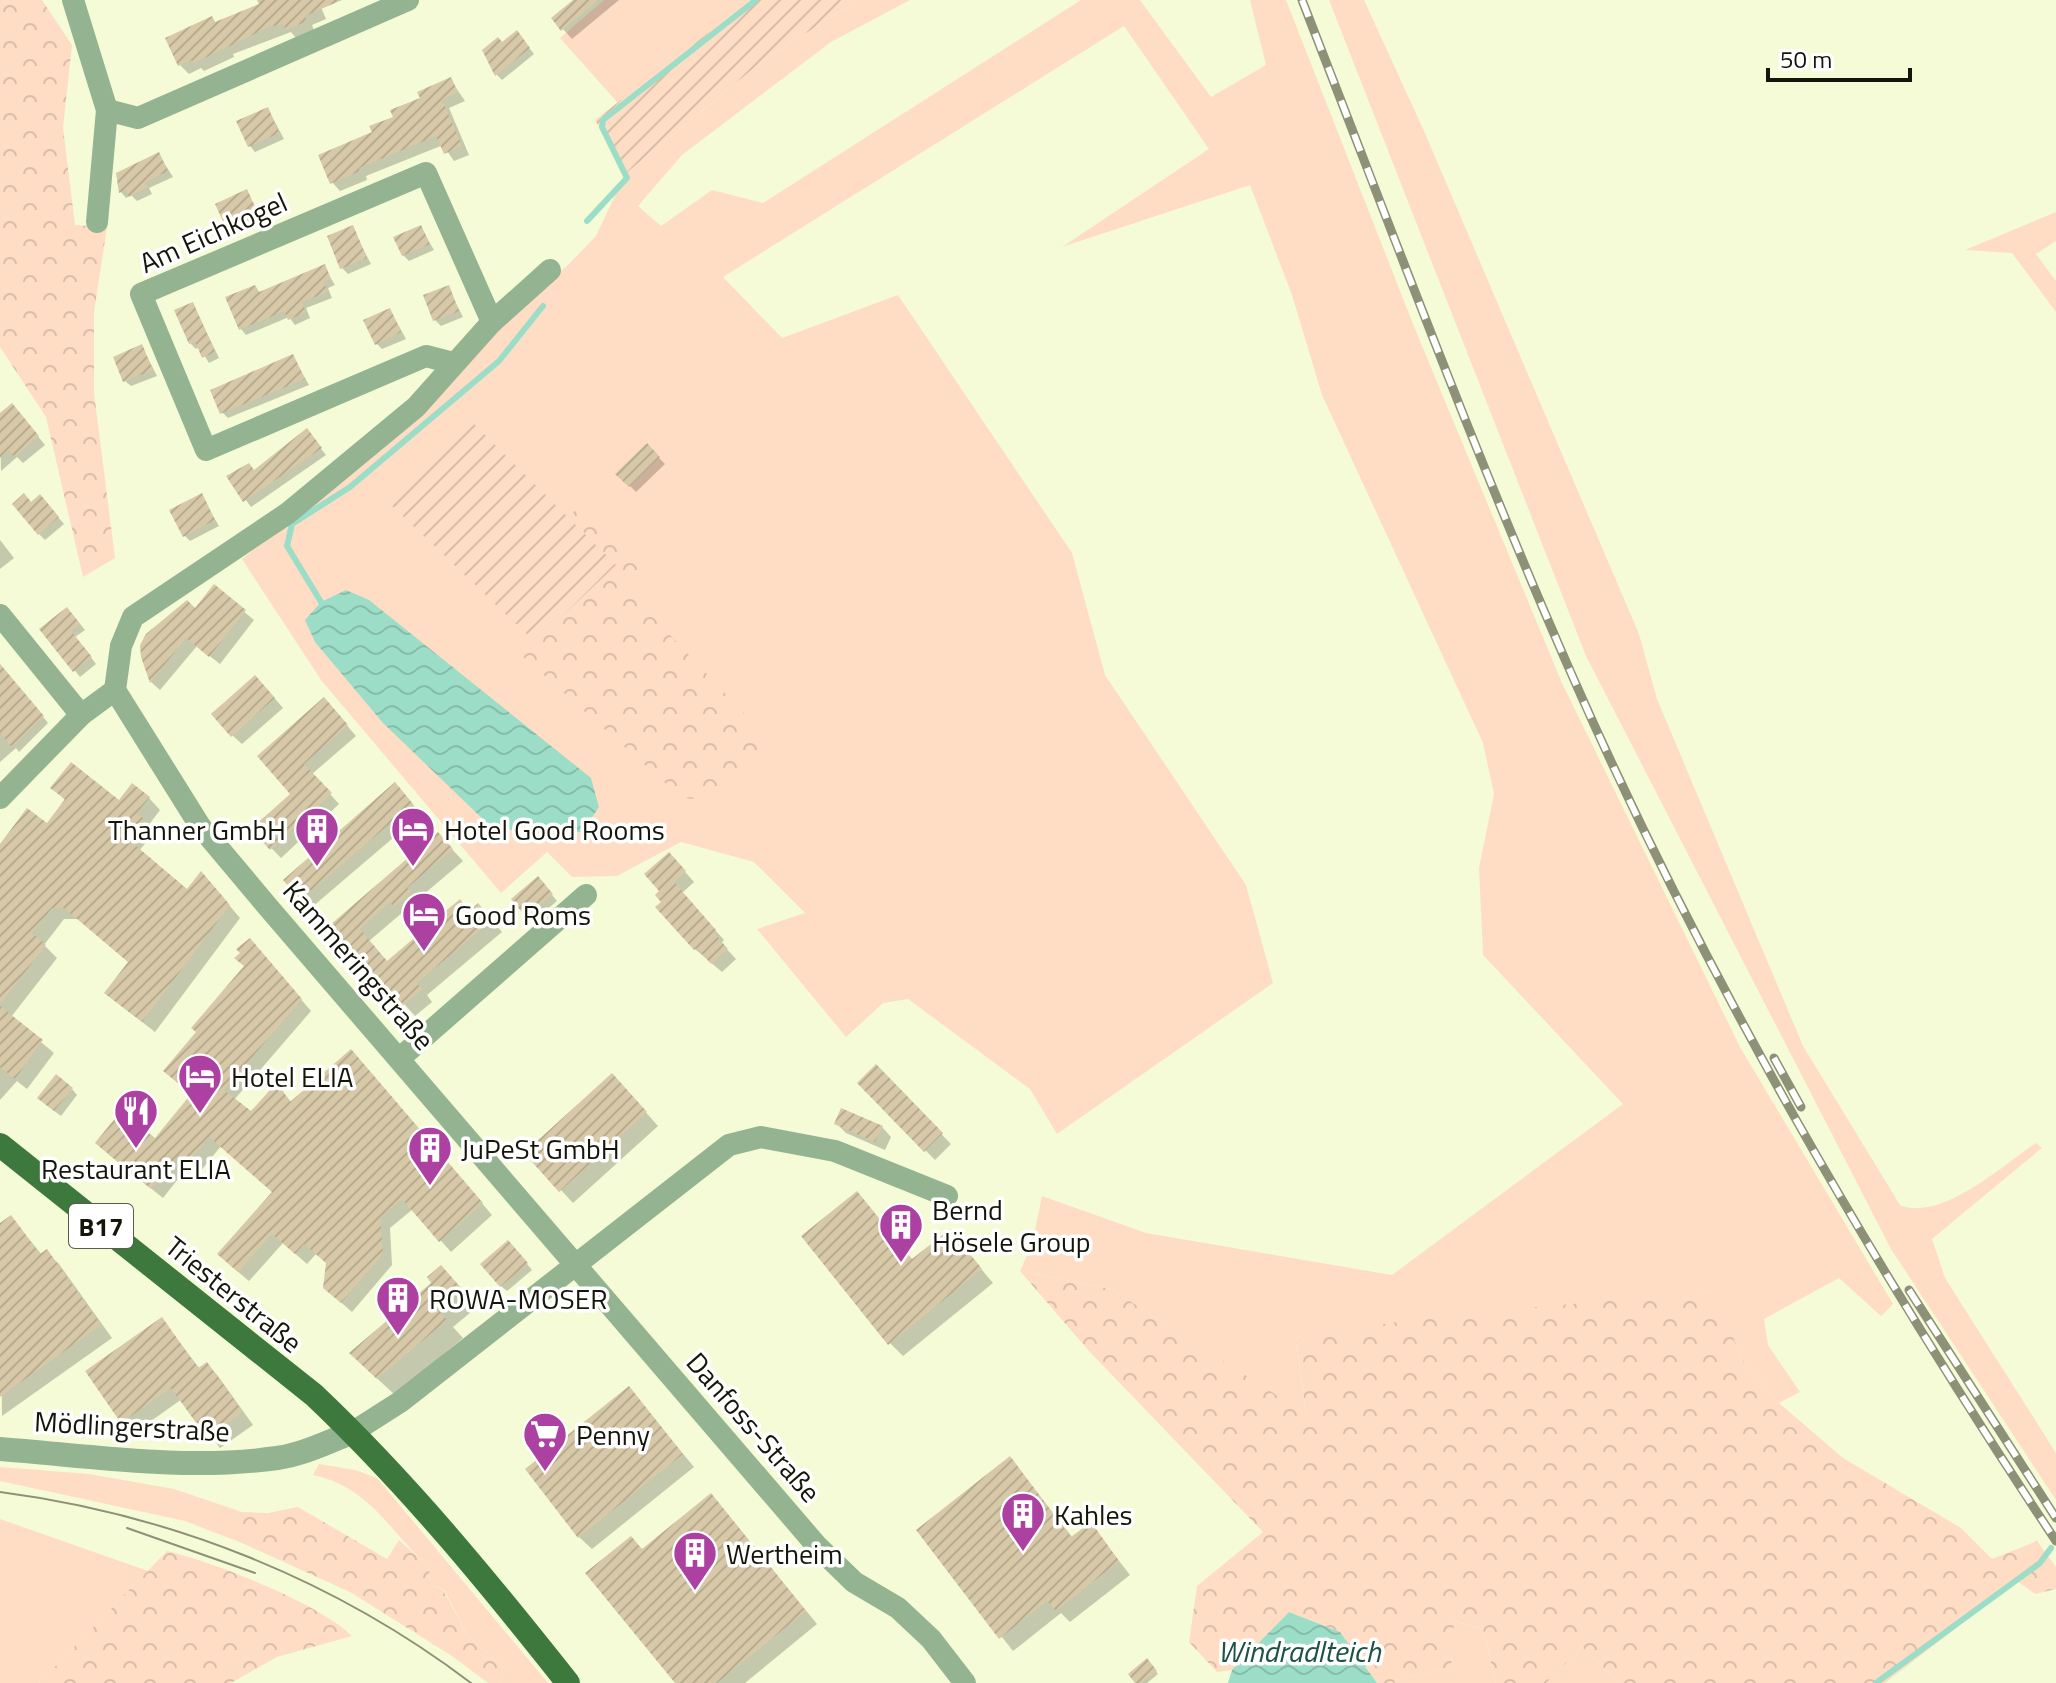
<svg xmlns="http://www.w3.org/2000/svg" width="2056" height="1683" font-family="'Titillium Web',sans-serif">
	<defs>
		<pattern id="forest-crowns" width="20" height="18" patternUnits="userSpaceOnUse" patternTransform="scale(2)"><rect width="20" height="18" fill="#ffddc4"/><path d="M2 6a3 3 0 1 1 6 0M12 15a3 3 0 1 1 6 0" fill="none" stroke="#dabda7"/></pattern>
		<pattern id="garden-furrows" width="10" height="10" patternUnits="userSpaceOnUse" patternTransform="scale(2)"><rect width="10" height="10" fill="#ffddc4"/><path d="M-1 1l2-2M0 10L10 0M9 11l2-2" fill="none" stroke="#dabda7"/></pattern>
		<pattern id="water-waves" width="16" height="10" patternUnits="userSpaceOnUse" patternTransform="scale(2)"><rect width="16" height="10" fill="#9cddc8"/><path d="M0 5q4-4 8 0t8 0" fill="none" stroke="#86bdaa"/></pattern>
		<pattern id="building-hatch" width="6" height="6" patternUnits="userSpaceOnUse" patternTransform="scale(2)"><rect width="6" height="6" fill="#d7c9a8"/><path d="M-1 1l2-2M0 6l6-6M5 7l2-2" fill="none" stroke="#b8ac8f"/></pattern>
	</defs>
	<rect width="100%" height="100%" fill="#f5fbd7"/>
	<g fill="#ffddc4">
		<polygon points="604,0 751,0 618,103 560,38"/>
		<polygon points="859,0 910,0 831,42 682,155 638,206 661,226 712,190 763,203 1081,0 1140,0 1211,97 1266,65 1250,0 1286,0 1413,324 1562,683 1740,1047 1893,1304 1881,1316 1839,1278 1764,1319 1768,1345 1800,1392 1779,1403 1741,1358 1715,1292 1296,1337 1306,1415 1111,1289 1020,1271 1032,1244 1042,1196 1146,1233 1392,1275 1623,1104 1483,955 1479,868 1494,794 1483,743 1322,395 1292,295 1250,185 1062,247 1209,149 1124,26 723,277 782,338 898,295 1072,553 1105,675 1246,885 1273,983 1057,1134 1030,1089 908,999 883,1003 846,1037 757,929 805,913 754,862 681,842 617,876 572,877 547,852 501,893 321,680 242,559 435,401 528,297 568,265 596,236 625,174 766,58"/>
		<path d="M 1329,0 L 1364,0 L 1424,131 L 1639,634 L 1657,699 L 1803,1046 L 1900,1205 C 1941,1222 2002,1166 2036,1143 L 2042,1148 L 1932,1239 L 1945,1278 L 2056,1453 L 2056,1500 L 1891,1249 L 1586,656 Z"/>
		<polygon points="2056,212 2056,241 2036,254 2056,281 2056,312 2012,253 1965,250"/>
		<path d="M 319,1464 L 355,1470 L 377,1478 L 548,1683 L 499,1683 L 506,1670 L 468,1636 L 444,1590 L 430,1584 L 429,1567 C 389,1531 370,1487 313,1475 Z"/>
		<polygon points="0,1467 89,1474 174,1489 242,1512 242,1543 185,1521 0,1481"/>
		<polygon points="0,1519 148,1571 39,1683 0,1683"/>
		<polygon points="1453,1621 1483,1629 1496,1683 1395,1683 1393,1680 1451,1668"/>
		<polygon points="1582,1647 1620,1683 1546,1683"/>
	</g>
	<g fill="url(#forest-crowns)">
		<polygon points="0,0 42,0 72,45 63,128 75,225 107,227 94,312 94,393 115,558 83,577 46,417 0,347"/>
		<polygon points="580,506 644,573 638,601 774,745 712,800 682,798 521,655 615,566 569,516"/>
		<polygon points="1020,1271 1111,1289 1306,1414 1296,1337 1452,1314 1716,1292 1741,1358 1779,1403 1843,1458 1961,1528 1992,1559 2037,1541 2056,1567 2056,1589 2035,1594 2017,1581 1885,1683 1620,1683 1582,1647 1546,1683 1496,1683 1483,1629 1454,1621 1451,1668 1394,1680 1395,1683 1377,1683 1340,1632 1289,1612 1232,1670 1217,1672 1189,1642 1197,1586 1263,1532 1088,1350"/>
		<polygon points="298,1507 387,1559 399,1540 429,1567 430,1584 443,1590 468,1636 506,1670 499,1683 488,1683 452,1656 350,1592 242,1543 242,1512 268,1513"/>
		<path d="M 167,1551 C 214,1562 318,1603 352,1636 L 277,1657 L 231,1683 L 39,1683 Z"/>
	</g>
	<g fill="url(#garden-furrows)">
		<polygon points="751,0 859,0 766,58 625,174 595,120"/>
		<polygon points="474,424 616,565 535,642 388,502"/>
	</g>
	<g fill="url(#water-waves)">
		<polygon points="346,590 369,600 591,778 599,807 582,832 527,833 489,825 383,723 315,642 305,620 321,602"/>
		<polygon points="1289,1612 1340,1632 1377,1683 1228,1683 1232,1670"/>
	</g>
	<g fill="#0003">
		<polygon points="263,0 318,0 326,19 312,25 314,30 296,38 291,32 233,54 234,57 204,71 201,68 189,74 180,65 217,24 262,5"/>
		<polygon points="576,0 619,0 572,39 554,19"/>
		<polygon points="522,39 534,54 502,80 496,74"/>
		<polygon points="450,79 465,101 449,108 469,155 454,161 443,145 366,176 367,180 340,191 332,182 374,133"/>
		<polygon points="268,109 284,139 255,152 250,146"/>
		<polygon points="159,155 173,177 149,188 152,194 137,201 131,195 126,198 121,192"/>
		<polygon points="247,192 264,222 235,235 218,205"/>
		<polygon points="420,227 434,250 409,261 403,255"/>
		<polygon points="352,228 371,264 348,274 342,268"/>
		<polygon points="324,267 335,285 328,288 332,298 306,308 310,318 295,325 289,317 246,335 241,329 255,287 261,294"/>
		<polygon points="448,288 463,317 441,326 435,320"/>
		<polygon points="193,304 219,358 209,363 199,347 196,349 190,343"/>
		<polygon points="390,310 406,339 382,349 376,343"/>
		<polygon points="142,347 157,376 131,386 125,381"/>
		<polygon points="293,357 309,385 228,418 222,412"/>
		<polygon points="19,413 45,445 23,463 17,457 1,471 0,415"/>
		<polygon points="312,437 326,455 251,507 229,477 255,472"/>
		<polygon points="647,446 665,464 636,492 618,474"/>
		<polygon points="201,496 219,526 190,541 184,535"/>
		<polygon points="46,503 64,524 45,540 39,534 32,504"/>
		<polygon points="0,540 14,558 0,569"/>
		<polygon points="214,587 254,620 220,664 197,646 160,690 151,682 143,656 195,611"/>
		<polygon points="73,615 85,630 75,637 96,664 80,677 42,629"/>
		<polygon points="0,664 48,723 19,752 16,748 0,762"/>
		<polygon points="265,687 283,708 242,744 232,735"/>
		<polygon points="333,709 356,736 312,774 339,804 281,858 254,830 293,794 259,756"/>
		<polygon points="53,788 120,802 149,798 160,810 148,826 154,832 139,851 187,892 212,885 240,918 155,1032 119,1004 130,963 78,919 64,919 44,945 57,958 11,1017 54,1053 27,1089 17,1081 0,1100 0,847 47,826 66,801"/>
		<polygon points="404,794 421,814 311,908 285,880"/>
		<polygon points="449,846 463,861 417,900 421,905 407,917 403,912 369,941 388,963 470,912 489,917 502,932 427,995 432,1002 415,1016 333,925"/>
		<polygon points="678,864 694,882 682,893 724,940 721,943 736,959 722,972 695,949 663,902"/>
		<polygon points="543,884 557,901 533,921 527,915"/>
		<polygon points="260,951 311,1011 234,1100 251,1114 277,1085 292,1103 362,1063 492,1215 451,1252 413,1209 390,1228 392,1265 352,1312 336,1298 328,1264 316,1254 307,1264 283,1243 249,1281 230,1265 274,1193 221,1146 199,1173 189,1165 163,1198 108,1154 155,1141 192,1095"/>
		<polygon points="876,1067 951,1144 935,1160 860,1083"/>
		<polygon points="72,1089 77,1095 61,1116 45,1104"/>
		<polygon points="625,1089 658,1126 573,1203 561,1190"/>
		<polygon points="837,1124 882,1127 891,1137 885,1150 846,1133"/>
		<polygon points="857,1194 913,1261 949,1231 993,1283 903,1356 890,1343"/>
		<polygon points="11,1217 42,1255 46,1252 59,1264 112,1338 2,1416 0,1225"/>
		<polygon points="514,1248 532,1270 507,1291 501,1286"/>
		<polygon points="441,1267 477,1307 453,1327 463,1338 395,1395 368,1370 434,1283"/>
		<polygon points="162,1320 200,1369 207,1364 218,1376 253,1425 220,1448 182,1399 134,1433 123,1421"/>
		<polygon points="629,1389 694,1467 592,1549 579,1537"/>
		<polygon points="1010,1459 1073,1538 1091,1525 1130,1575 1070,1622 1061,1613 1013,1651 918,1530"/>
		<polygon points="723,1509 817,1624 745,1683 677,1683 643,1551"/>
		<polygon points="1147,1661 1158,1674 1147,1683 1138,1683"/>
	</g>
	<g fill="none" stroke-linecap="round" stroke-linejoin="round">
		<g stroke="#9cddc8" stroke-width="6">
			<polyline points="587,221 627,178 602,127 603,120 756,0"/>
			<polyline points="321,602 287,546 292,524 350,487 499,361 543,306"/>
			<polyline points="1876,1683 2040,1563 2051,1548"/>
		</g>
	</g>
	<g fill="url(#building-hatch)">
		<polygon points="257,0 342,0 305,16 307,21 286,30 283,24 269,27 194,63 192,60 178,66 165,38 212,16 215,22 259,4"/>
		<polygon points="573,0 599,0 561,31 551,18"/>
		<polygon points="517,30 530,48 495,76 482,50 498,37 502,42"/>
		<polygon points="451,77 458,92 442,100 462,146 444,154 436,136 359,168 360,171 330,184 318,155 372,132 369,126 393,117 390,110 420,98 417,92"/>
		<polygon points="268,107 279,133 248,147 236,121"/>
		<polygon points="159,152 168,171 145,182 148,187 129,197 126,190 119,193 116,173"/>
		<polygon points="247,189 259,216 227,230 215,204"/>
		<polygon points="353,225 367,258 340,269 327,236"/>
		<polygon points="421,225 430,244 402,256 393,237"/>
		<polygon points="325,264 331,279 324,282 327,292 302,302 306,312 288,320 284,311 239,330 225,297 255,285 259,292"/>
		<polygon points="449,285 459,311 433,321 423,295"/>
		<polygon points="193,302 215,352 202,358 195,341 189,344 174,310"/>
		<polygon points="390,308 401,332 375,345 363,320"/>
		<polygon points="142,344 153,370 123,382 113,357"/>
		<polygon points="293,354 305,379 220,414 210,390"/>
		<polygon points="12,403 39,436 14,457 9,450 0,458 0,413"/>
		<polygon points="307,428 322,448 243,502 226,476 249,463 254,470"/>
		<polygon points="647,443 660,457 629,487 615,474"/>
		<polygon points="24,493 31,502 40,494 59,517 38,535 12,504"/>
		<polygon points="202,493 215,520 183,537 169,510"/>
		<polygon points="214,584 246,610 209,657 186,638 150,683 141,657 140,645 146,634 187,600 195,608"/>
		<polygon points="67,607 80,624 71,631 92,657 73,672 39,629"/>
		<polygon points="0,664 44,716 12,747 0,733"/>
		<polygon points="255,675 275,698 231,737 211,714"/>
		<polygon points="324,697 348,725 304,764 332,793 270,850 251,829 290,794 257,756"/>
		<polygon points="71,762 119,800 132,783 150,797 137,813 144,819 128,839 187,889 201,871 230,905 142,1022 104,993 128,962 64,908 52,908 32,933 46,945 0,1004 0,844 27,808 47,823 65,799 50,788"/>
		<polygon points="395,782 413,804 300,900 283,880"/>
		<polygon points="438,832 453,849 407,888 411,892 394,907 390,902 360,929 387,961 460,899 469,911 478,903 492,920 417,983 422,990 402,1006 330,925"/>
		<polygon points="669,852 686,871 674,882 716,930 713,932 728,949 711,964 697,948 694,950 655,907 661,902 655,895 659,891 644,874"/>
		<polygon points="538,876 553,894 526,917 511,899"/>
		<polygon points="250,938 302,999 224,1090 251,1111 277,1082 290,1102 351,1049 483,1203 439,1242 402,1199 380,1217 383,1254 341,1303 323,1288 326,1263 304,1244 295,1254 272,1234 238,1272 217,1254 272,1192 209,1137 187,1164 178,1156 151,1189 95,1143 121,1111 155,1138 191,1094 163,1071 196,1032 191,1028 244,966 234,958 240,953 236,949"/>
		<polygon points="0,1006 43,1040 15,1079 0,1067"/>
		<polygon points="876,1064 943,1133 924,1152 857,1083"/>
		<polygon points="612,1073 647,1112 559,1192 524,1153"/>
		<polygon points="56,1074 73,1088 54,1111 37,1098"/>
		<polygon points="841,1108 883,1126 875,1142 834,1124"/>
		<polygon points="857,1191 912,1259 950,1229 982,1269 888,1345 801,1236"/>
		<polygon points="11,1215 40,1254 47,1249 101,1325 0,1397 0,1223"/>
		<polygon points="508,1240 528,1263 500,1287 480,1264"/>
		<polygon points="441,1265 462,1289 438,1309 447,1320 377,1379 349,1353 431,1283 427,1277"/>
		<polygon points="162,1317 198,1368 207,1362 243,1412 207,1438 171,1388 121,1423 85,1371"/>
		<polygon points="629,1386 683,1454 578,1538 525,1469"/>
		<polygon points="1010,1456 1071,1537 1091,1522 1119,1561 1056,1611 1047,1601 999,1639 916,1530"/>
		<polygon points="711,1493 806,1611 717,1683 675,1683 585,1573 631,1536 642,1549"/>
		<polygon points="1147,1658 1157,1671 1142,1683 1135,1683 1128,1674"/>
	</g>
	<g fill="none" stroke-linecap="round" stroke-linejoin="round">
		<g stroke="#93b391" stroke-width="22">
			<polyline points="73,0 107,110 97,222"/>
			<polyline points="107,110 138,118 408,0"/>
			<polyline points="550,270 492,322 416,407 288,513 133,617 121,646 115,690 200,826 268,907 817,1546 854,1582 898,1608 931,1639 965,1683"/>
			<polyline points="453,363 426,356 206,450 141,294 426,173 492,322"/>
			<polyline points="0,615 81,715"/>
			<polyline points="0,798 81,715 115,690"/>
			<polyline points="400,1058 586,895"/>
			<polyline points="353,1432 400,1402 729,1145 761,1137 835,1151 947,1196"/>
		</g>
		<path stroke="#93b391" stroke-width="24" d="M 0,1449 C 91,1456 186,1471 277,1458 C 304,1454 328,1442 353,1432"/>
		<path stroke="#3d793c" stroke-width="24" d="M 0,1145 L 314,1395 C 408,1484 488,1582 568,1683"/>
		<g stroke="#8d9178" stroke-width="2">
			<path d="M 0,1492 C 170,1514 334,1579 471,1683"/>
			<polyline points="127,1528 255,1573"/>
		</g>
		<g stroke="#8d9178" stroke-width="9">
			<g id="rail">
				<path d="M 1302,0 C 1391,228 1476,458 1575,682 C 1708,983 1874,1267 2056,1541"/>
				<polyline points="1774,1058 1801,1107"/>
				<polyline points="1909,1290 2056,1518"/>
			</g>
		</g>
		<use href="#rail" stroke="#fff" stroke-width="6" stroke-dasharray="18" stroke-linecap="butt"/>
	</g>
	<defs>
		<g id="building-pin" transform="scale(2.3)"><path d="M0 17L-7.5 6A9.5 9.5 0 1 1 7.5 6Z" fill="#ad41a2" stroke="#fff"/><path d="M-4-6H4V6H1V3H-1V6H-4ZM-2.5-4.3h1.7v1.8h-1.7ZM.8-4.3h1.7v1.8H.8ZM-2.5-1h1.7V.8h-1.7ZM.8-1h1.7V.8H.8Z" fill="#fff"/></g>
		<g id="hotel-pin" transform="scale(2.3)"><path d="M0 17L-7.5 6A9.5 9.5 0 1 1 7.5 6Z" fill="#ad41a2" stroke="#fff"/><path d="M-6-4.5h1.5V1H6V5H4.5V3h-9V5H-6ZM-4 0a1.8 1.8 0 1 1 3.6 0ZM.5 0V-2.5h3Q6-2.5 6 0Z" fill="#fff"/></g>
		<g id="restaurant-pin" transform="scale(2.3)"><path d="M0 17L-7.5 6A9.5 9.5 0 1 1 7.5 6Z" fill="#ad41a2" stroke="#fff"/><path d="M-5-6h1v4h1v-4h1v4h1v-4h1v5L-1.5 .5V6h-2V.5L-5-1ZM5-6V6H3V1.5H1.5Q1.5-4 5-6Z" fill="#fff"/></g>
		<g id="supermarket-pin" transform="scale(2.3)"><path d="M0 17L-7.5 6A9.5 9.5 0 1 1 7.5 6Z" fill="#ad41a2" stroke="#fff"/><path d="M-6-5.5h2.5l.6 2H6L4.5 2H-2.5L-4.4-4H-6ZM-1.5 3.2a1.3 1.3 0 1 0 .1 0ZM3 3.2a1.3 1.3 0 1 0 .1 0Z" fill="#fff"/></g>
	</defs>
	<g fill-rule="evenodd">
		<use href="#building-pin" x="317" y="829"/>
		<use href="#hotel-pin" x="413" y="829"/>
		<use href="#hotel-pin" x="424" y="914"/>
		<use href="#hotel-pin" x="200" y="1076"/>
		<use href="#restaurant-pin" x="136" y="1111"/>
		<use href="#building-pin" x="430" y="1148"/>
		<use href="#building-pin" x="901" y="1225"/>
		<use href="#building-pin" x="398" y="1298"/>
		<use href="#supermarket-pin" x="545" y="1434"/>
		<use href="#building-pin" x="1023" y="1514"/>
		<use href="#building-pin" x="695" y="1553"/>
	</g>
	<g text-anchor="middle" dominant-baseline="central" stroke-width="7" stroke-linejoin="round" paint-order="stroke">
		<rect fill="#fff" stroke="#5a5c54" stroke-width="2" x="69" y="1204" width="64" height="44" rx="6"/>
		<g font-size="26" font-weight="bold" fill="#14160a">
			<text x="101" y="1226">B17</text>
		</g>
		<g font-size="28" fill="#14160a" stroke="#fff">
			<text transform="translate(213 232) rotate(-24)">Am Eichkogel</text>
			<text transform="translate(359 965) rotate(49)">Kammeringstraße</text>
			<text transform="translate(234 1294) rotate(39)">Triesterstraße</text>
			<text transform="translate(132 1426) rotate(3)">Mödlingerstraße</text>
			<text transform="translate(754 1427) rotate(49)">Danfoss-Straße</text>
		</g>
		<g font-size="28" fill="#14160a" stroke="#fff" text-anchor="start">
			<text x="286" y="829" text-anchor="end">Thanner GmbH</text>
			<text x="444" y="829">Hotel Good Rooms</text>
			<text x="455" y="914">Good Roms</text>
			<text x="231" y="1076">Hotel ELIA</text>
			<text x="461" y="1148">JuPeSt GmbH</text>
			<text x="136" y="1168" text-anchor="middle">Restaurant ELIA</text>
			<text x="932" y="1209">Bernd<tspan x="932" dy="32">Hösele Group</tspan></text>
			<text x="429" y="1298">ROWA-MOSER</text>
			<text x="576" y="1434">Penny</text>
			<text x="1054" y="1514">Kahles</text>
			<text x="726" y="1553">Wertheim</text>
		</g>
		<g font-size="30" font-style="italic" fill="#1e5344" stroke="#fff">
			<text x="1299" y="1651">Windradlteich</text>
		</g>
	</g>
	<path d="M1768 68v12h142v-12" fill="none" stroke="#14160a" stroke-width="4"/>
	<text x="1780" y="68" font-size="24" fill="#14160a" stroke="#ffffff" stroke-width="6" paint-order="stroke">50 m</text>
</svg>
